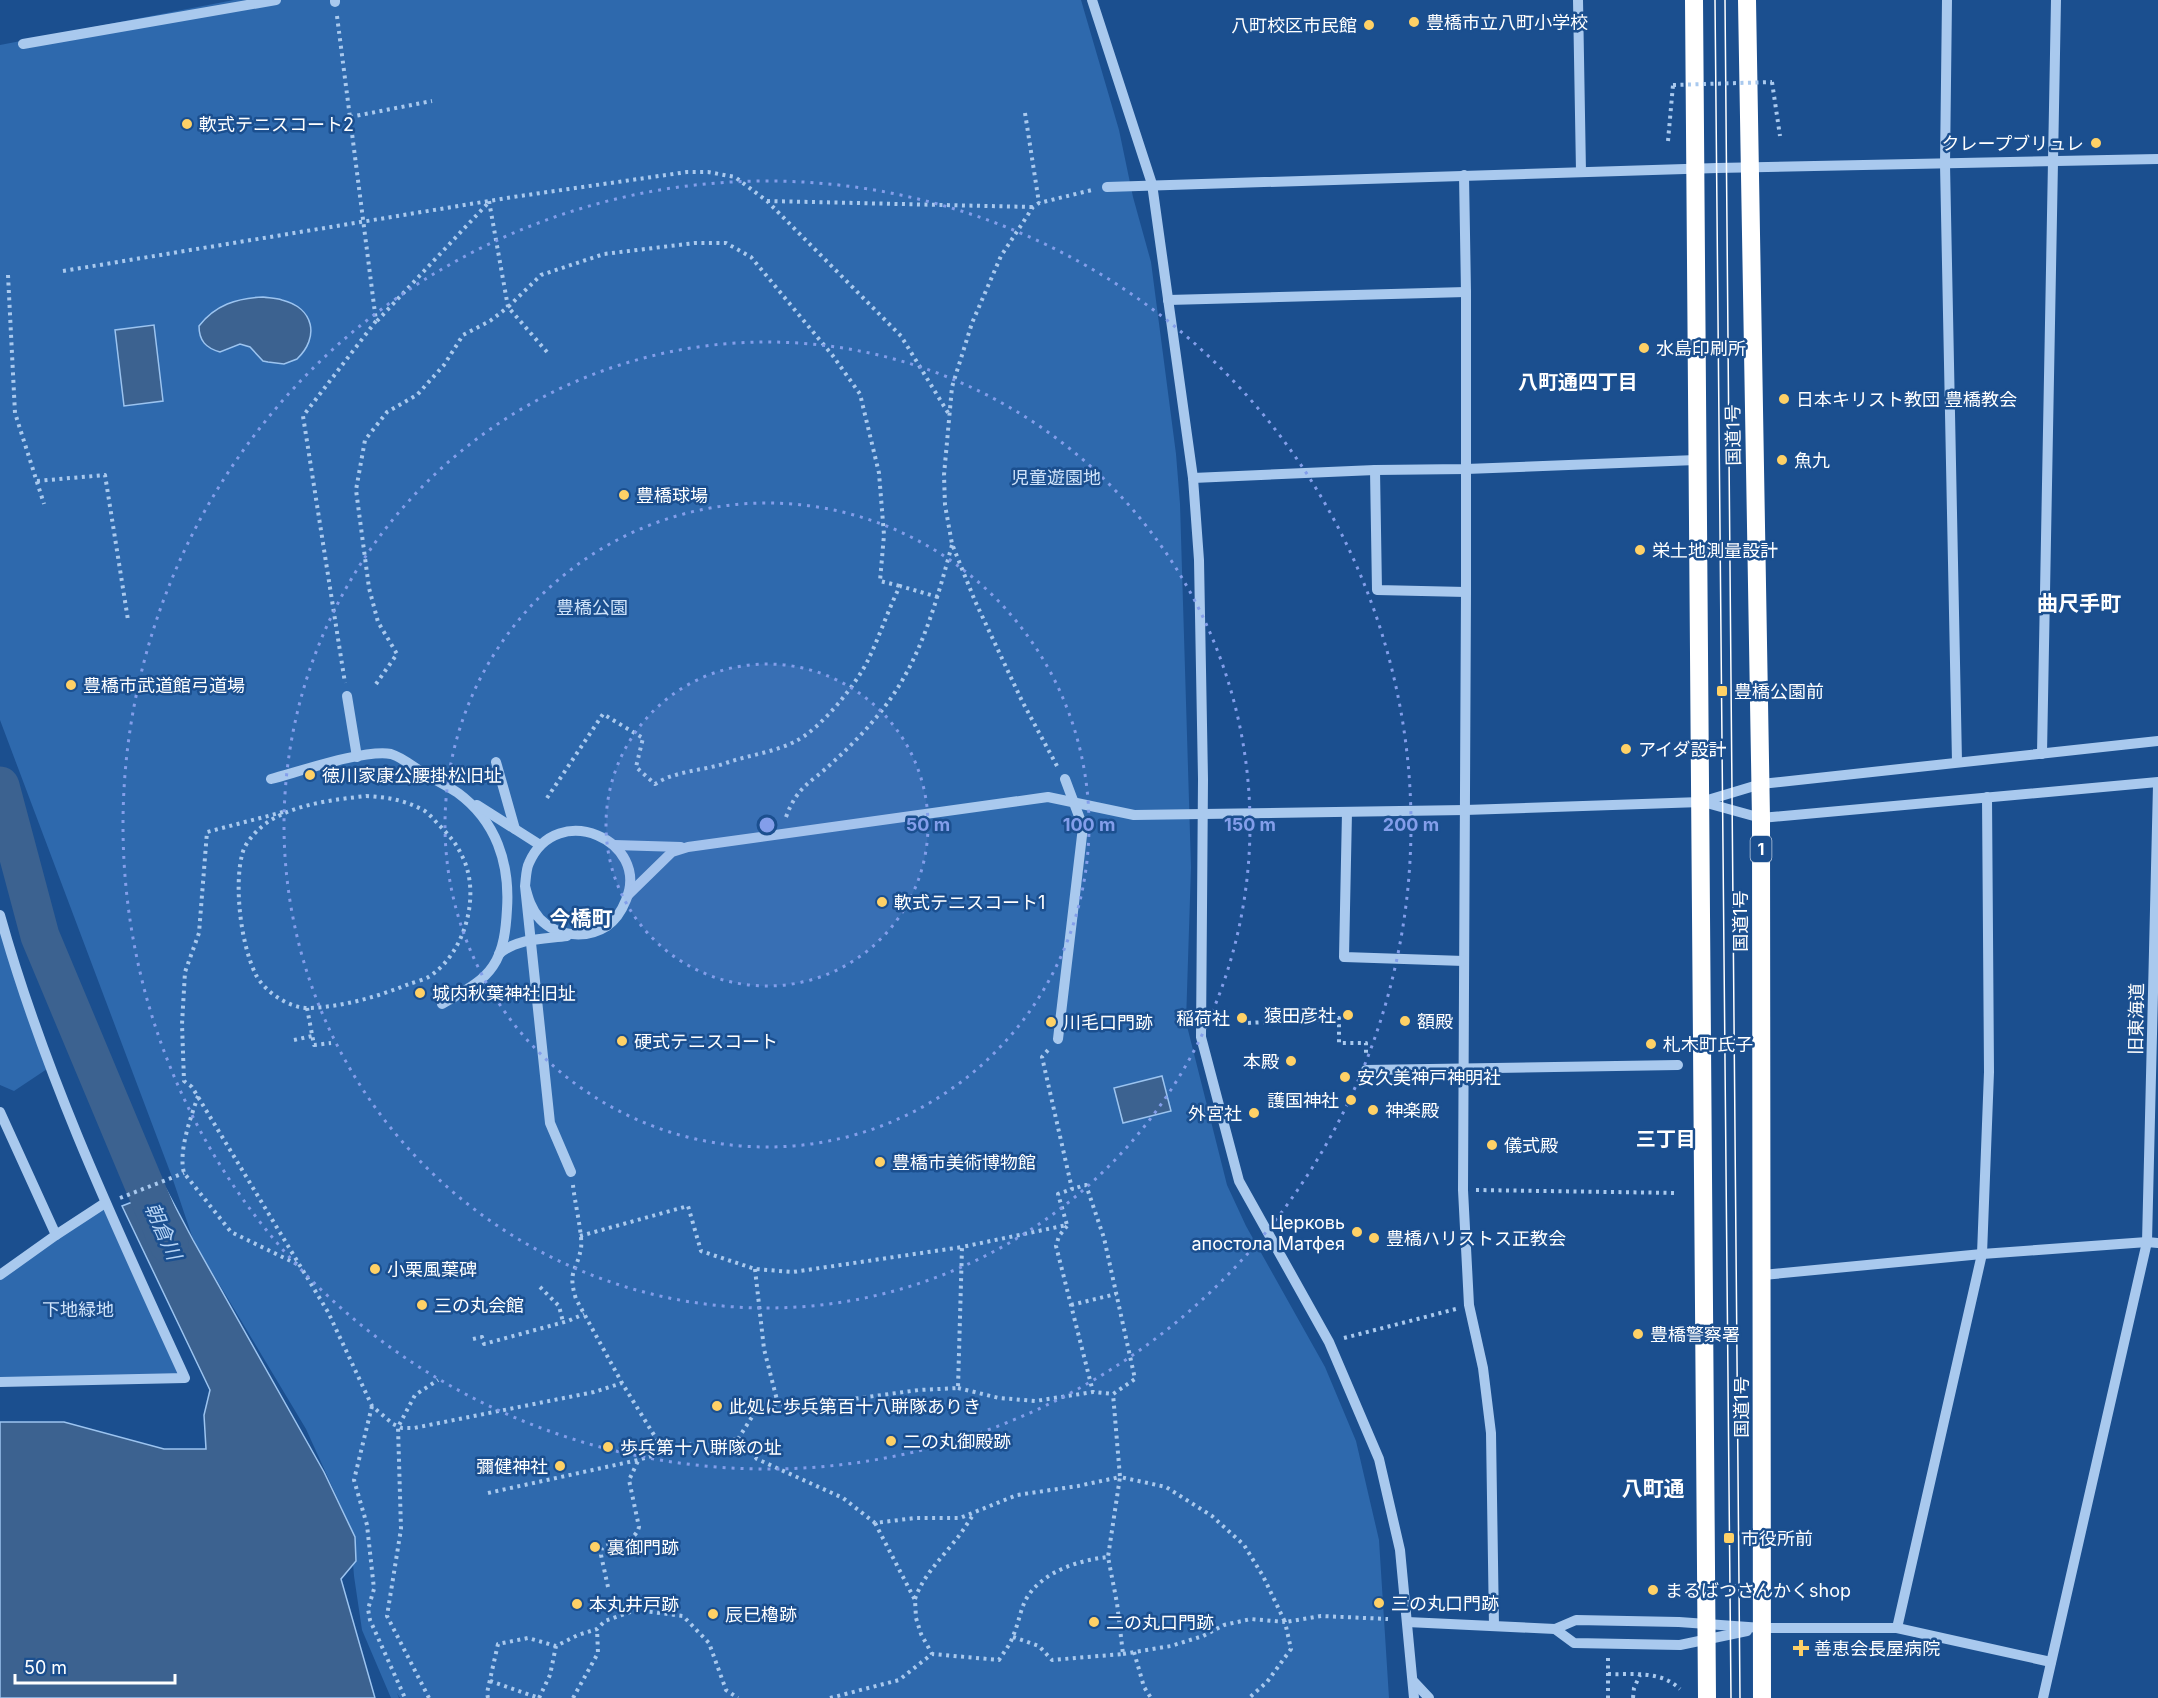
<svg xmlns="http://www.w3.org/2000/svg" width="2158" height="1698" font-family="Inter,'Noto Sans JP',sans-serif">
	<rect width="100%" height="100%" fill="#1b4f8f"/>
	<g fill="#2e69ad">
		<polygon points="234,0 1081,0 1119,130 1133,197 1151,262 1176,454 1180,504 1191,867 1186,1022 1227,1185 1246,1226 1325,1367 1356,1441 1379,1540 1389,1698 400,1698 397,1693 399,1698 391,1698 362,1630 354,1576 350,1526 306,1429 194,1242 172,1177 0,720 0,45"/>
		<polygon points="0,915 50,1067 14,1091 0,1085"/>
		<polygon points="105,1203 185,1378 0,1382 0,1279"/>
	</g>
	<g fill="#3c6290" stroke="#9cc4f0" stroke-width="1.5">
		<path d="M 263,297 C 269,298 276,298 282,300 C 314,308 320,337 297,359 L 284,364 L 268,362 L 263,361 L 250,347 L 240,344 L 220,352 C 206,348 199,341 199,326 C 215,305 237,298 263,297 Z"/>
		<polygon points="154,325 163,401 124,406 115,330"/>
		<polygon points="1162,1076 1171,1111 1123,1123 1114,1088"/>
		<polygon points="166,1189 193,1240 324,1472 355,1537 356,1561 341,1579 375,1698 0,1698 0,1422 64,1422 164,1449 206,1449 204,1415 210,1390 122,1206"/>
	</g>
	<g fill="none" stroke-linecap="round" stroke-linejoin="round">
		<polyline stroke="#3c6290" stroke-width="39" points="0,786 40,936 169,1244"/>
		<g stroke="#a9c9ee" stroke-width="4" stroke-dasharray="3 4.5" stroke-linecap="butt">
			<polyline points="337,16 376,321 303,416 345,683"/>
			<polyline points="1772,82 1780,136"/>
			<polyline points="1025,113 1039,203"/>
			<polyline points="350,117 432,101"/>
			<polyline points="1668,141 1673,85"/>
			<polyline points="767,201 1032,207"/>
			<polyline points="63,271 513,197 687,172 708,172 735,177 767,201 901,336 950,416"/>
			<polyline points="8,275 15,413 44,504"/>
			<polyline points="377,321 489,202"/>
			<polyline points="547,352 508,307 541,275 604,254 695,243 726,243 751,257 833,356 860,394 879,473 884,535 880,581 900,586"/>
			<polyline points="37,481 105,475 128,620"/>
			<polyline points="376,684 397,654 378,622 369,588 356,490 365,440 387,412 417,395 444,365 463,335 490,321 508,307 489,201"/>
			<polyline points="1057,766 1022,701 975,601 952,544 945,505 944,475 952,387 972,323 1001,256 1033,207 1039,203 1092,190"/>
			<path d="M 366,796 C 386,797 405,800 423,810 C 429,813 434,820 439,825 C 448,834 456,843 461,854 C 482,892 466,952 430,976 C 424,980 415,982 409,984 C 377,997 342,1007 308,1008 C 289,1008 265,992 256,975 C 241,945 234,887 242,855 C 244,846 250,838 256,832 C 282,805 331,800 366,796 Z"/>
			<path d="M 547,798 L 603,714 L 643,738 L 636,767 L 655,784 C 677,770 704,771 729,762 C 750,755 774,752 794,742 C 820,730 857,684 869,658 C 880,635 888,610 900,586 L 938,597"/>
			<polyline points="283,812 207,832 199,933 185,972 182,1024 184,1081 192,1087 328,1312 372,1406 393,1424 402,1428 414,1428 594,1392 622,1383"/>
			<path d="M 786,817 C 798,785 810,784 833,762 C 851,746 868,728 883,709 C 921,660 936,603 952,545"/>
			<polyline points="307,1008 314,1045 331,1043"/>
			<polyline points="1248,1023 1339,1018 1339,1043 1366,1043 1366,1055"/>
			<polyline points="294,1040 312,1036"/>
			<path d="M 198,1096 C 191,1117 178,1151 184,1173 L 231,1232 L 301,1266"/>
			<path d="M 573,1185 C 574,1199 583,1236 581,1248 C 577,1272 567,1270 576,1299 L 622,1383 L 662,1448 L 738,1439 L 757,1459 L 843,1498 L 875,1523 L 915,1518 L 960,1518 L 1017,1495 L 1078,1486 L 1120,1477 L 1113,1394"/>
			<polyline points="1476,1190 1678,1193"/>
			<polyline points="120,1198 184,1173"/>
			<polyline points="1067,1226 1059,1236 1056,1246 1093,1392"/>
			<polyline points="580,1236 688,1206 701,1251 755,1269 793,1272 962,1247"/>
			<polyline points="755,1269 764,1349 778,1404"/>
			<polyline points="540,1287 559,1306 563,1322"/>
			<polyline points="1071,1305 1116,1294"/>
			<polyline points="1344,1338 1456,1309"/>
			<polyline points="473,1339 482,1337 484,1344 568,1321 584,1314"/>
			<polyline points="958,1388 999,1398 1035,1401 1093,1392 1113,1394 1135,1379 1104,1238 1086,1185 1072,1189"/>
			<polyline points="372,1406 354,1480 367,1525 374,1589 368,1609 370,1620 405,1698"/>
			<polyline points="738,1439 757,1409 778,1404 815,1404 919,1390 958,1388 962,1247 1067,1225 1058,1194 1072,1189 1042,1057 1049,1049"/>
			<polyline points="488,1493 638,1460 652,1456 662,1448"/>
			<polyline points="875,1523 915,1600 916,1618 921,1634 932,1654"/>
			<polyline points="1725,1586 1745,1586"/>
			<path d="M 608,1587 L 601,1555 L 602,1548 C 615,1539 634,1545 639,1527 L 629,1480 L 638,1461"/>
			<path d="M 915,1599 C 923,1576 939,1561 954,1542 C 961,1534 967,1524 973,1515"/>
			<polyline points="1013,1637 1039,1646 1052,1660 1123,1654 1117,1603 1108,1557 1120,1477 1166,1487 1212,1516 1244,1545 1263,1576 1285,1622 1321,1616 1388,1619"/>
			<polyline points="1134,1652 1144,1687 1151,1698"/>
			<polyline points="1123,1654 1171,1646 1203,1636 1224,1625 1251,1619 1285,1622 1291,1649 1267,1682 1249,1698"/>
			<polyline points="1608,1658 1608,1698"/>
			<path d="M 1608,1674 C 1633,1675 1660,1670 1680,1689"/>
			<polyline points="490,1681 539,1698"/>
			<polyline points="429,1698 387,1616 401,1529 398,1427 415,1395 438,1380"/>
			<polyline points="488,1698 487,1693 498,1644 528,1638 556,1646 578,1635 597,1629 605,1621 636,1610 683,1616 709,1643 726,1690 738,1698"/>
			<polyline points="539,1698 550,1675 556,1646"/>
			<polyline points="573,1698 598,1653 597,1629"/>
			<path d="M 830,1698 L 899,1680 L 932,1654 L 999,1660 C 1004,1652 1010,1645 1013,1636 C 1018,1625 1020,1612 1025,1601 C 1040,1572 1079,1560 1108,1557"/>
			<polyline points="1633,1698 1634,1688 1640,1675"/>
		</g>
		<g stroke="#a9c9ee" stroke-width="10">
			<polyline points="335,0 335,2"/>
			<polyline points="1092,0 1152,184 1193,478 1199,560 1203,779 1201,1037 1239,1181 1329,1342 1379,1459 1400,1550 1414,1698"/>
			<polyline points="1578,0 1581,172"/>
			<polyline points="1947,0 1945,164 1957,762"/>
			<polyline points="23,44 276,0"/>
			<polyline points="1464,175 1466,292 1466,592 1463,1190 1469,1305 1483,1368 1491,1433 1494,1626"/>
			<polyline points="1107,187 1717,168 2158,159"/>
			<polyline points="1168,300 1466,292"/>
			<polyline points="1375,470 1377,590 1466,592"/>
			<polyline points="1193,478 1375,470 1466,469 1696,460"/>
			<polyline points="347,696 357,757"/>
			<polyline points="2042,754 2056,0"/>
			<polyline points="496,762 515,829"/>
			<path d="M 271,779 C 298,772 365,749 391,754 C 402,757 416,769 427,775 C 437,781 448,786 458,793 C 496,821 510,863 507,909 C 506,928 504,950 493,966 C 481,984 460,993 442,1004"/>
			<polyline points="1703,802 1761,818 2158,782"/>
			<polyline points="477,805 540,845"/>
			<polyline points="1347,812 1344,957 1464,961"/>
			<polyline points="614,845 681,847"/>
			<path d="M 525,886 C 528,898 531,909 540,919 C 557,937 587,939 607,926 C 616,920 622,910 626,900 C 651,841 557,799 529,863 C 526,869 526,878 525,886 L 550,1123 L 571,1172"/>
			<polyline points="628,895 672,852 688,847 1048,797 1134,815 1465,810 1701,802 1761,784 2158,741"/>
			<path d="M 0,915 C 45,1076 116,1227 185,1378 L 0,1382"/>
			<path d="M 499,954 C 517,938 544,939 567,936"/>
			<polyline points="1058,1039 1083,827 1065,779"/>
			<polyline points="1366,1070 1678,1065"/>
			<polyline points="0,1112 56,1235 105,1203"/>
			<polyline points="0,1275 56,1235"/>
			<polyline points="1763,1275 1982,1254 2147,1242 2158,1243"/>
			<polyline points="1407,1622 1555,1629 1576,1620 1679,1622 1762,1628 1897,1628 2051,1662"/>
			<polyline points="1897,1628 1982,1254 1989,1072 1987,797"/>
			<polyline points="1555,1629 1574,1643 1680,1645 1747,1631"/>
			<polyline points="1414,1682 1429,1698"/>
			<polyline points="2043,1698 2147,1242 2158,785"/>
		</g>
		<g stroke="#fff" stroke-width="18">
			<polyline points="1694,0 1707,1698"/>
			<polyline points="1747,0 1761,818 1762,1698"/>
		</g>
		<g stroke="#fff" stroke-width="1.5">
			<polyline points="1715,0 1731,1698"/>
			<polyline points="1725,0 1740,1698"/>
		</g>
		<polyline stroke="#a9c9ee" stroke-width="4" stroke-dasharray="3 4.5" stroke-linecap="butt" points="1673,85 1772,82"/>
	</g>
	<circle cx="767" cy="825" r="161" fill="#839eea" fill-opacity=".12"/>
	<g fill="none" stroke="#839eea" stroke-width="3" stroke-dasharray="3 6">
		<circle cx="767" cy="825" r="161"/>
		<circle cx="767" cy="825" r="322"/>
		<circle cx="767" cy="825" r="483"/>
		<circle cx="767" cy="825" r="644"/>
	</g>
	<g fill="#ffd166" stroke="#1b4f8f" stroke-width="2">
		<circle cx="1414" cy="22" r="6"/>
		<circle cx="1369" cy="25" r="6"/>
		<circle cx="187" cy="124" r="6"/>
		<circle cx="2096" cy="143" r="6"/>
		<circle cx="1644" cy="348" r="6"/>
		<circle cx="1784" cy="399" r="6"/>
		<circle cx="1782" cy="460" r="6"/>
		<circle cx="624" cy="495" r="6"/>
		<circle cx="1640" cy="550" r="6"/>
		<circle cx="71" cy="685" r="6"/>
		<rect x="1716" y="685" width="12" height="12" rx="3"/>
		<circle cx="1626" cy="749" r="6"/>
		<circle cx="310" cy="775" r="6"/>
		<circle cx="882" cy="902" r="6"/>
		<circle cx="420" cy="993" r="6"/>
		<circle cx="1348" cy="1015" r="6"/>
		<circle cx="1242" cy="1018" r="6"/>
		<circle cx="1405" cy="1021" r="6"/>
		<circle cx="1051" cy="1022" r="6"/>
		<circle cx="622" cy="1041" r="6"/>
		<circle cx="1651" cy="1044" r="6"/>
		<circle cx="1291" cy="1061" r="6"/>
		<circle cx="1345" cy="1077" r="6"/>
		<circle cx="1351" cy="1100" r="6"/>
		<circle cx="1373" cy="1110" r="6"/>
		<circle cx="1254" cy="1113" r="6"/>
		<circle cx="1492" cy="1145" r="6"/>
		<circle cx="880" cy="1162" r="6"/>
		<circle cx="1357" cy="1232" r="6"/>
		<circle cx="1374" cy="1238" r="6"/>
		<circle cx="375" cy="1269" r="6"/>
		<circle cx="422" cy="1305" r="6"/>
		<circle cx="1638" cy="1334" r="6"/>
		<circle cx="717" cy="1406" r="6"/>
		<circle cx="891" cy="1441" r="6"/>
		<circle cx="608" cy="1447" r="6"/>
		<circle cx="560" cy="1466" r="6"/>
		<rect x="1723" y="1532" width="12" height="12" rx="3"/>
		<circle cx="595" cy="1547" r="6"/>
		<circle cx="1653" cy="1590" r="6"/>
		<circle cx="1379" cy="1603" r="6"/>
		<circle cx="577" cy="1604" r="6"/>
		<circle cx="713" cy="1614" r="6"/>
		<circle cx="1094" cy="1622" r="6"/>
		<path d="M1798 1639h6v6h6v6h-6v6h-6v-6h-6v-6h6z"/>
	</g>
	<g text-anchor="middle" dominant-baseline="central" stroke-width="5" stroke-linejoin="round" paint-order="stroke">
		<rect fill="#1b4f8f" stroke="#bbcadd" stroke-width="1.5" x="1750.5" y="836" width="21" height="26" rx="4.5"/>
		<g font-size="16" font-weight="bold" fill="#fff">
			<text x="1761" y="849">1</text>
		</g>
		<g font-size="18" fill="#fff" stroke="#1b4f8f" text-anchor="start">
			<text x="1426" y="22">豊橋市立八町小学校</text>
			<text x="1357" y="25" text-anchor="end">八町校区市民館</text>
			<text x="199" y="124">軟式テニスコート2</text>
			<text x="2084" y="143" text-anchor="end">クレープブリュレ</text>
			<text x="1656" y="348">水島印刷所</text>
			<text x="1796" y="399">日本キリスト教団 豊橋教会</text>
			<text x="1794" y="460">魚九</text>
			<text x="636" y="495">豊橋球場</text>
			<text x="1652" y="550">栄土地測量設計</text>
			<text x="83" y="685">豊橋市武道館弓道場</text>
			<text x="1734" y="691">豊橋公園前</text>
			<text x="1638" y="749">アイダ設計</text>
			<text x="322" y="775">徳川家康公腰掛松旧址</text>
			<text x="894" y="902">軟式テニスコート1</text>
			<text x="432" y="993">城内秋葉神社旧址</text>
			<text x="1336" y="1015" text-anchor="end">猿田彦社</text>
			<text x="1230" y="1018" text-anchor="end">稲荷社</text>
			<text x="1417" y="1021">額殿</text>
			<text x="1063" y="1022">川毛口門跡</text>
			<text x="634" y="1041">硬式テニスコート</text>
			<text x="1663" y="1044">札木町氏子</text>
			<text x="1279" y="1061" text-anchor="end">本殿</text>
			<text x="1357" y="1077">安久美神戸神明社</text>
			<text x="1339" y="1100" text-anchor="end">護国神社</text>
			<text x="1385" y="1110">神楽殿</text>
			<text x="1242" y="1113" text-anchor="end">外宮社</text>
			<text x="1504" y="1145">儀式殿</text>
			<text x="892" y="1162">豊橋市美術博物館</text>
			<text x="1345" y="1222" text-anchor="end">Церковь<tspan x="1345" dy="21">апостола Матфея</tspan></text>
			<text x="1386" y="1238">豊橋ハリストス正教会</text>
			<text x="387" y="1269">小栗風葉碑</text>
			<text x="434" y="1305">三の丸会館</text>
			<text x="1650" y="1334">豊橋警察署</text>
			<text x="729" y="1406">此処に歩兵第百十八聠隊ありき</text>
			<text x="903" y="1441">二の丸御殿跡</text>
			<text x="620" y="1447">歩兵第十八聠隊の址</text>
			<text x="548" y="1466" text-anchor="end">彌健神社</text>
			<text x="1741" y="1538">市役所前</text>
			<text x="607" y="1547">裏御門跡</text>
			<text x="1665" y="1590">まるばつさんかくshop</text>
			<text x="1391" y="1603">三の丸口門跡</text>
			<text x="589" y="1604">本丸井戸跡</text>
			<text x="725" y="1614">辰巳櫓跡</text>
			<text x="1106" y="1622">二の丸口門跡</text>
			<text x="1814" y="1648">善恵会長屋病院</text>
		</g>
		<g font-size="18" fill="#fff" stroke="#1b4f8f">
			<text transform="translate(1733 435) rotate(-91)">国道1号</text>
			<text transform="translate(1740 921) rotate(-90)">国道1号</text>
			<text transform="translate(2136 1019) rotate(-89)">旧東海道</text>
			<text transform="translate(1741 1407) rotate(-90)">国道1号</text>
		</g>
		<g font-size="18" fill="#cfe3fa" stroke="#1b4f8f">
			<text x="1056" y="477">児童遊園地</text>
			<text x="592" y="607">豊橋公園</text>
			<text x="78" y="1309">下地緑地</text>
		</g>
		<g font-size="20" font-weight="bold" fill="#fff" stroke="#1b4f8f">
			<text x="1578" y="382">八町通四丁目</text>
			<text x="1666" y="1139">三丁目</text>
		</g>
		<g font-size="20" font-style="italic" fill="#b5d3f5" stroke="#1b4f8f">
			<text transform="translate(163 1231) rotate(66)">朝倉川</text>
		</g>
		<g font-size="21" font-weight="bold" fill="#fff" stroke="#1b4f8f">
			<text x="2079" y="603">曲尺手町</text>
			<text x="581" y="918">今橋町</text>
			<text x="1653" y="1488">八町通</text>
		</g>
	</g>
	<circle cx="767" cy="825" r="9" fill="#839eea" stroke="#1b4f8f" stroke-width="3"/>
	<g font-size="18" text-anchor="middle" font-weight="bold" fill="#839eea" stroke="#1b4f8f" stroke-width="5" stroke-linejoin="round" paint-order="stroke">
		<text x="928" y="831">50 m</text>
		<text x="1089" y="831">100 m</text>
		<text x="1250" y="831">150 m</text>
		<text x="1411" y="831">200 m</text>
	</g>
	<path d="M15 1674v9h160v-9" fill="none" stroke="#ffffff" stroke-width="3"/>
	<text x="24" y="1674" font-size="18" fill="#ffffff" stroke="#1b4f8f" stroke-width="4.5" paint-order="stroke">50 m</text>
</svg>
